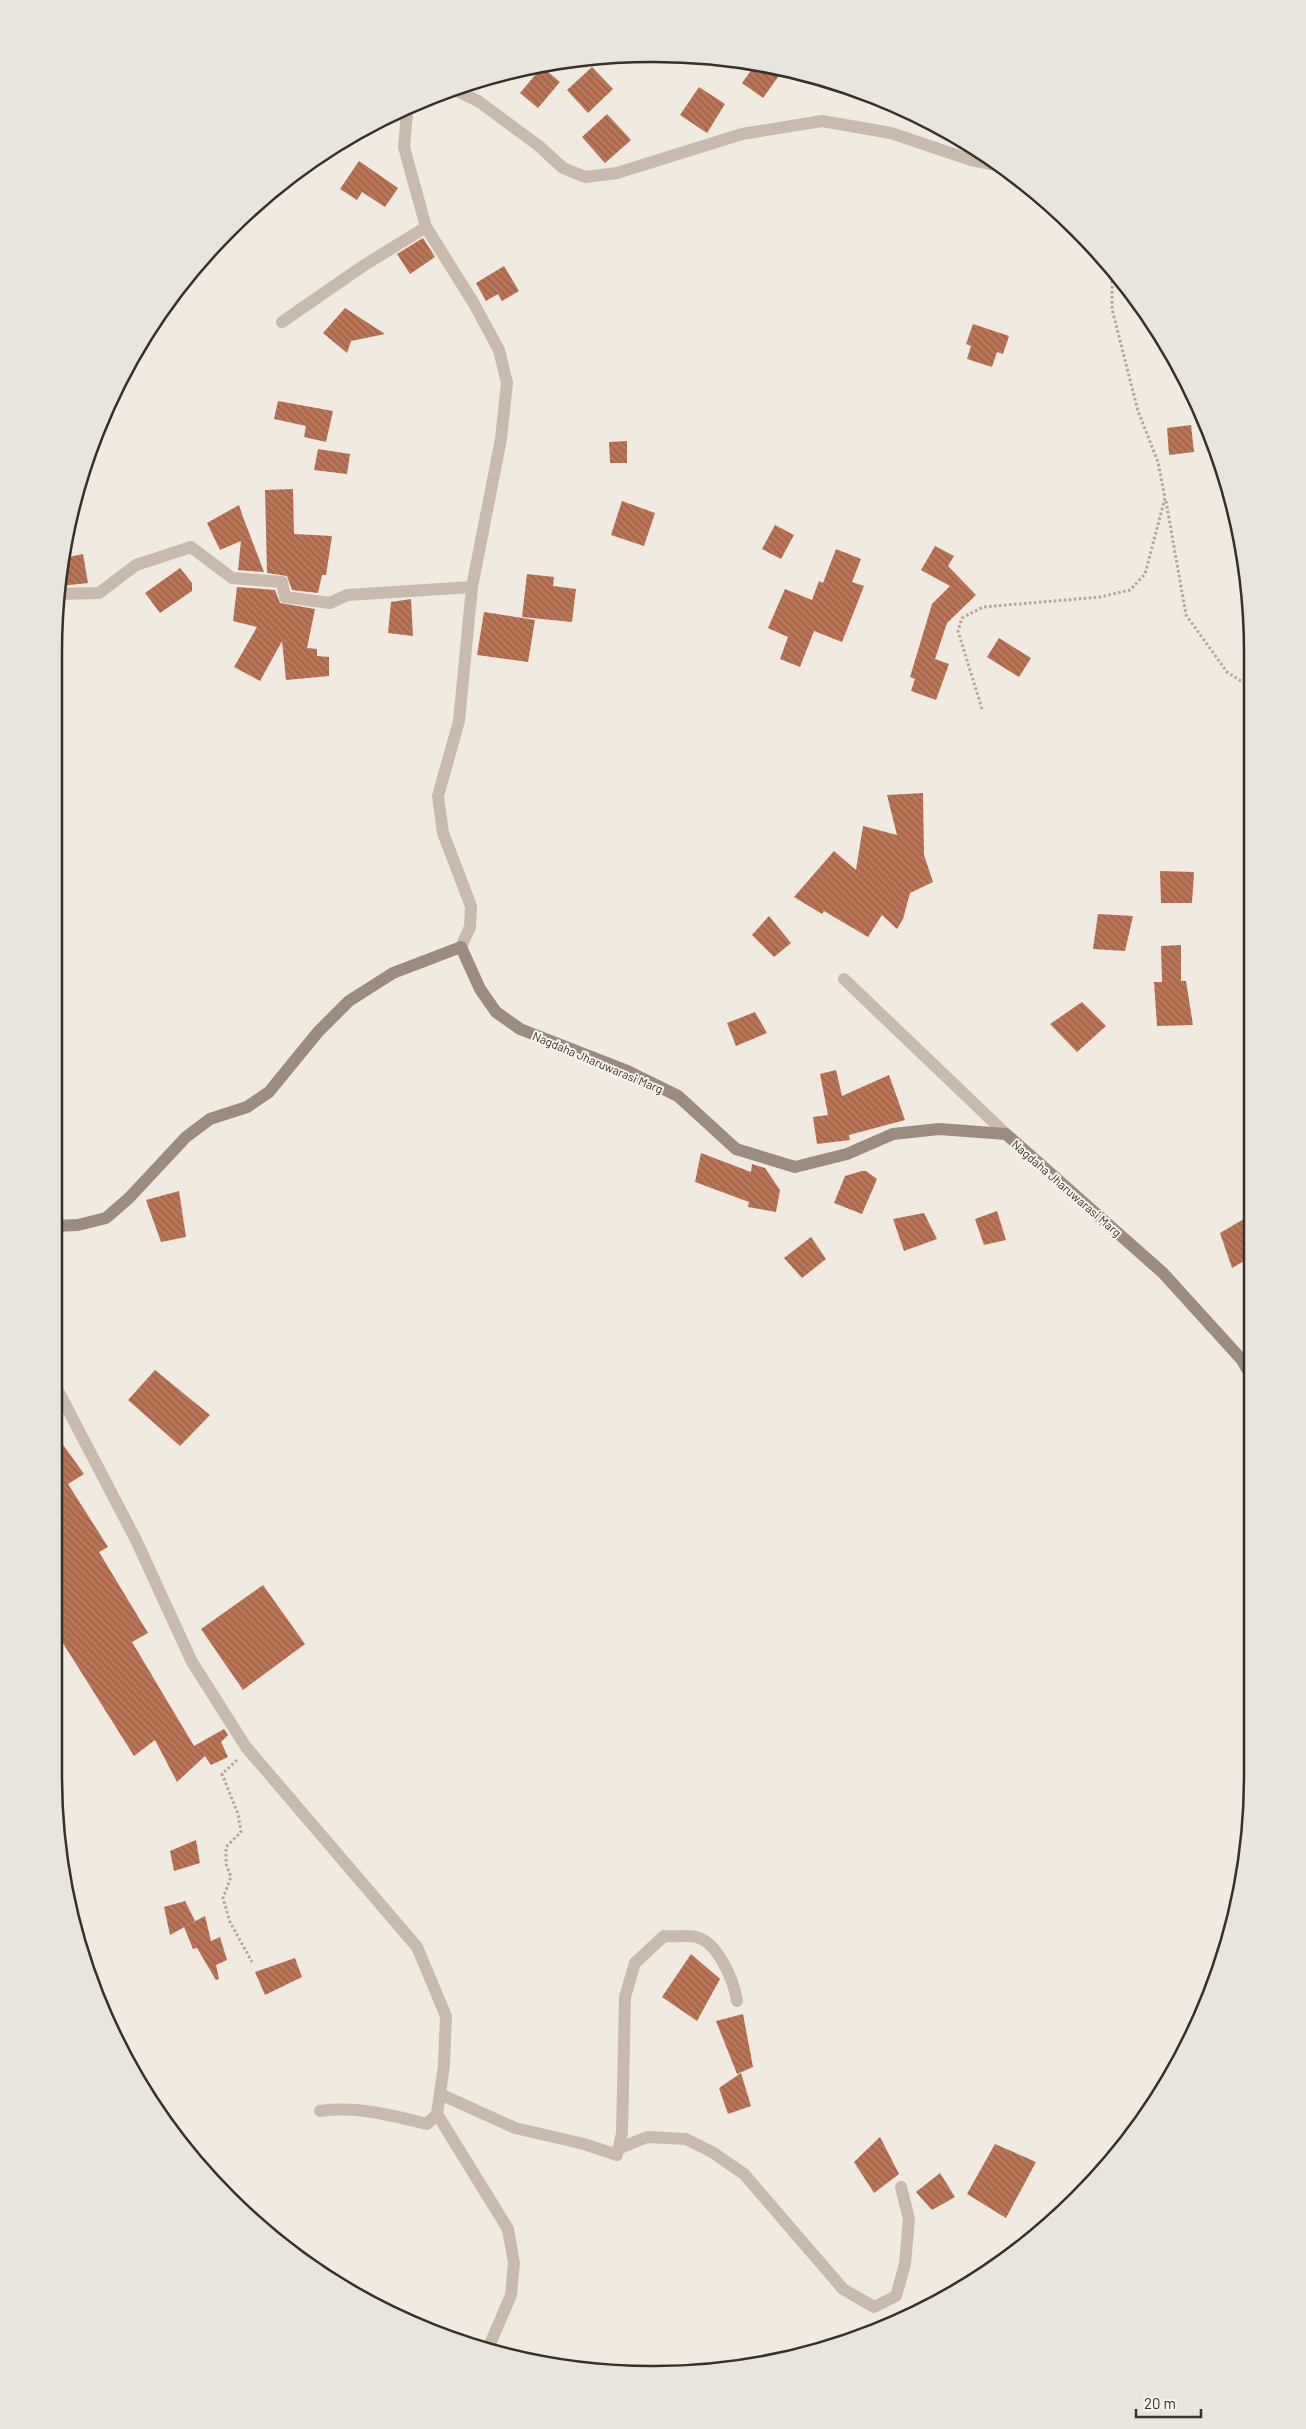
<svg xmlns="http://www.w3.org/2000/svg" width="1306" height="2429" font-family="Barlow,sans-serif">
	<defs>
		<pattern id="building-back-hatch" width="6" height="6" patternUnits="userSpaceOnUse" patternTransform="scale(1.25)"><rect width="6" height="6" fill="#ba7456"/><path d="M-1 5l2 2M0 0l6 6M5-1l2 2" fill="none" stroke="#986047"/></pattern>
	</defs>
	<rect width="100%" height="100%" fill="#f1eae1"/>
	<g fill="url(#building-back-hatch)">
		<polygon points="755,65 783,70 763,98 742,83"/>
		<polygon points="542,67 560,82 538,108 520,93"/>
		<polygon points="592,67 613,89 588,113 567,90"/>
		<polygon points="699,87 725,104 707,133 680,115"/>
		<polygon points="607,114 631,140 605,163 582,137"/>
		<polygon points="359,161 398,188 385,207 362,192 357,200 340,189"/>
		<polygon points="423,238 435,257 410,274 397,254"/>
		<polygon points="504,266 519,291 502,301 498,294 486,301 476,283"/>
		<polygon points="345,308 385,334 351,341 347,353 323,333"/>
		<polygon points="973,324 1009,336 1003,354 997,352 992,367 967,359 971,346 966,344"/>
		<polygon points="278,401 333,411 326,442 304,437 306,426 274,419"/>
		<polygon points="1191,425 1194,452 1169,455 1167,428"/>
		<polygon points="627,441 627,463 610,463 609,442"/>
		<polygon points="318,449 350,454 347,474 314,470"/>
		<polygon points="293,489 294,534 332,536 326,575 322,575 318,593 292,590 287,576 267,573 265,490"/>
		<polygon points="622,501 655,513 644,546 611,535"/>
		<polygon points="239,505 243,517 264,572 238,570 241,541 220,550 207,523"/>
		<polygon points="775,525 794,535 781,559 762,549"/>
		<polygon points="935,546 954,556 948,566 976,595 947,623 935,659 949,664 936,700 911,691 915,679 910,677 932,604 950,586 921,570"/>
		<polygon points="836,549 861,559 852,582 864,586 842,642 814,631 800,667 780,659 788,637 768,628 785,589 812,600 819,581 823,583"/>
		<polygon points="83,554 88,583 60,586 64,558"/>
		<polygon points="180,568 192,583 192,591 160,613 145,593"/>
		<polygon points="527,574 554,577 553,586 576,589 572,622 522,617"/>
		<polygon points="237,587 275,590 280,603 315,609 307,648 317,649 317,656 329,657 329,676 286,680 282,641 260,681 234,667 257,627 233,621"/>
		<polygon points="411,599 413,636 388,633 391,602"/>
		<polygon points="484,612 535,620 528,662 477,655"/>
		<polygon points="999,638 1031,658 1019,677 987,657"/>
		<polygon points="923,793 924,855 933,882 910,893 903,919 897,929 882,915 868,937 824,911 822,914 794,897 834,851 856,870 863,826 897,835 887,795"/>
		<polygon points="1160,871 1194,872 1192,903 1161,903"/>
		<polygon points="1098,914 1133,916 1125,951 1093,949"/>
		<polygon points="769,916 791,943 774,957 752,935"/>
		<polygon points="1181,945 1181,981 1186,981 1193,1025 1157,1026 1154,982 1162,982 1161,946"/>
		<polygon points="1082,1002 1106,1026 1077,1052 1050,1024"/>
		<polygon points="755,1012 767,1033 736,1046 727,1023"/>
		<polygon points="836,1070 842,1096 889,1075 905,1120 849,1135 850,1140 817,1144 813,1117 828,1115 820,1074"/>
		<polygon points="701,1153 751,1172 752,1164 765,1168 780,1190 776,1212 748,1207 749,1202 695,1182"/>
		<polygon points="862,1171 866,1171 877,1179 862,1214 834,1203 845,1176"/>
		<polygon points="179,1191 186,1237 161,1242 146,1200"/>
		<polygon points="997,1211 1006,1240 984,1245 975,1219"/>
		<polygon points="924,1213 937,1239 904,1251 893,1219"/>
		<polygon points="1249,1216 1249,1258 1232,1268 1220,1233"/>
		<polygon points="811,1237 826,1259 802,1278 784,1258"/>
		<polygon points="155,1370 210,1415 180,1446 128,1400"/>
		<polygon points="54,1432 84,1474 68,1484 108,1547 99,1552 148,1633 132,1642 194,1746 224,1729 228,1735 221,1742 228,1757 211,1765 205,1756 177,1782 155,1740 134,1756 54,1629"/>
		<polygon points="263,1585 305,1644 243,1690 201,1629"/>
		<polygon points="196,1840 200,1863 174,1871 170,1851"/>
		<polygon points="185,1901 195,1921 170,1935 164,1907"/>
		<polygon points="205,1916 211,1941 220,1937 227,1960 216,1965 219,1979 216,1980 197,1948 193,1949 184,1927"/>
		<polygon points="691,1954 720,1979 697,2021 662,1997"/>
		<polygon points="295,1958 302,1977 265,1995 255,1972"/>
		<polygon points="743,2014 753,2067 737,2074 716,2021"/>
		<polygon points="741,2073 751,2106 728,2114 719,2088"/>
		<polygon points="880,2137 899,2174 874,2193 854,2162"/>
		<polygon points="995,2144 1036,2162 1006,2218 967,2194"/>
		<polygon points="940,2173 955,2197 932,2210 916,2192"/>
	</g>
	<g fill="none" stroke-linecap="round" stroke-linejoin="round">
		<g stroke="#b4a598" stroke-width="3" stroke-dasharray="2.5 2.5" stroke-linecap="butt">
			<polyline points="1166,501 1186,615 1227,672 1247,685"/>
			<polyline points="982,709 958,631 962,618 983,607 1100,597 1130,590 1145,574 1165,498 1158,462 1138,411 1112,309 1112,271"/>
			<polyline points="237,1760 222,1774 238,1814 241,1832 226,1847 226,1864 231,1877 223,1898 230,1922 252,1962"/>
		</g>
		<g stroke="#c8bbad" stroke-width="12">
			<polyline points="453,89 478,101 539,146 563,168 585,177 617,173 742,134 822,121 891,133 971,160 991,164"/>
			<polyline points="405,111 407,113 404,147 426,227 473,302 499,350 507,383 501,439 472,587 459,721 438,796 443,833 471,906 470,927 461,947"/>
			<polyline points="282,322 363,266 426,227"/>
			<polyline points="58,594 99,593 136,565 191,547 232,578 282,582 285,597 330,603 347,595 472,587"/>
			<polyline points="844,979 1006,1134"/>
			<polyline points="54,1383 136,1540 192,1662 246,1747 417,1947 446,2016 444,2065 437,2114 508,2229 514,2263 511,2295 487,2351"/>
			<path d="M 440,2094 L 515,2128 L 584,2144 L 617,2155 L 622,2133 L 625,1997 L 635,1963 L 664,1936 C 674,1937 686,1935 696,1937 C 718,1942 734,1981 737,2001"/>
			<path d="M 320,2111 C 357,2106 391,2115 427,2124 L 437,2114"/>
			<polyline points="618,2149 647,2137 686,2139 712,2152 744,2174 843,2289 874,2307 896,2296 905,2264 909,2219 901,2187"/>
		</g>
		<polyline stroke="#9c8b7f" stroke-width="12" points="54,1226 78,1225 106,1218 129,1198 186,1137 210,1119 247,1107 269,1092 318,1032 349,1001 393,973 461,947 480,989 496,1012 520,1029 625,1070 678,1096 736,1149 795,1167 847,1154 893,1134 939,1129 1006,1134 1163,1273 1242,1360 1250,1374"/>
	</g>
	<g text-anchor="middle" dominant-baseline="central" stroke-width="4" stroke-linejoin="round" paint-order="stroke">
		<g font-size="12" fill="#37302b" stroke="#f9f4ed">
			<text transform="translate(598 1062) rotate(23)">Nagdaha Jharuwarasi Marg</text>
			<text transform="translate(1067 1188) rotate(41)">Nagdaha Jharuwarasi Marg</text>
		</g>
	</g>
	<path d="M0 0H1306V2429H0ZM652 62H654A590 590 0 0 1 1244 652V1776A590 590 0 0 1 654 2366H652A590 590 0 0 1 62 1776V652A590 590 0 0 1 652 62Z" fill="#e9e4dd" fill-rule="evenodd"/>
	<path fill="none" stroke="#37302b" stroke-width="2.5" d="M652 62H654A590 590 0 0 1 1244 652V1776A590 590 0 0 1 654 2366H652A590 590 0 0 1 62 1776V652A590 590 0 0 1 652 62Z"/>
	<path d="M1136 2409v8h65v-8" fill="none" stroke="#37302b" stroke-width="2.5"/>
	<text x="1144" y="2409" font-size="15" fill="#37302b" stroke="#f9f4ed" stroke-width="4" paint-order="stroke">20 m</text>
</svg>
